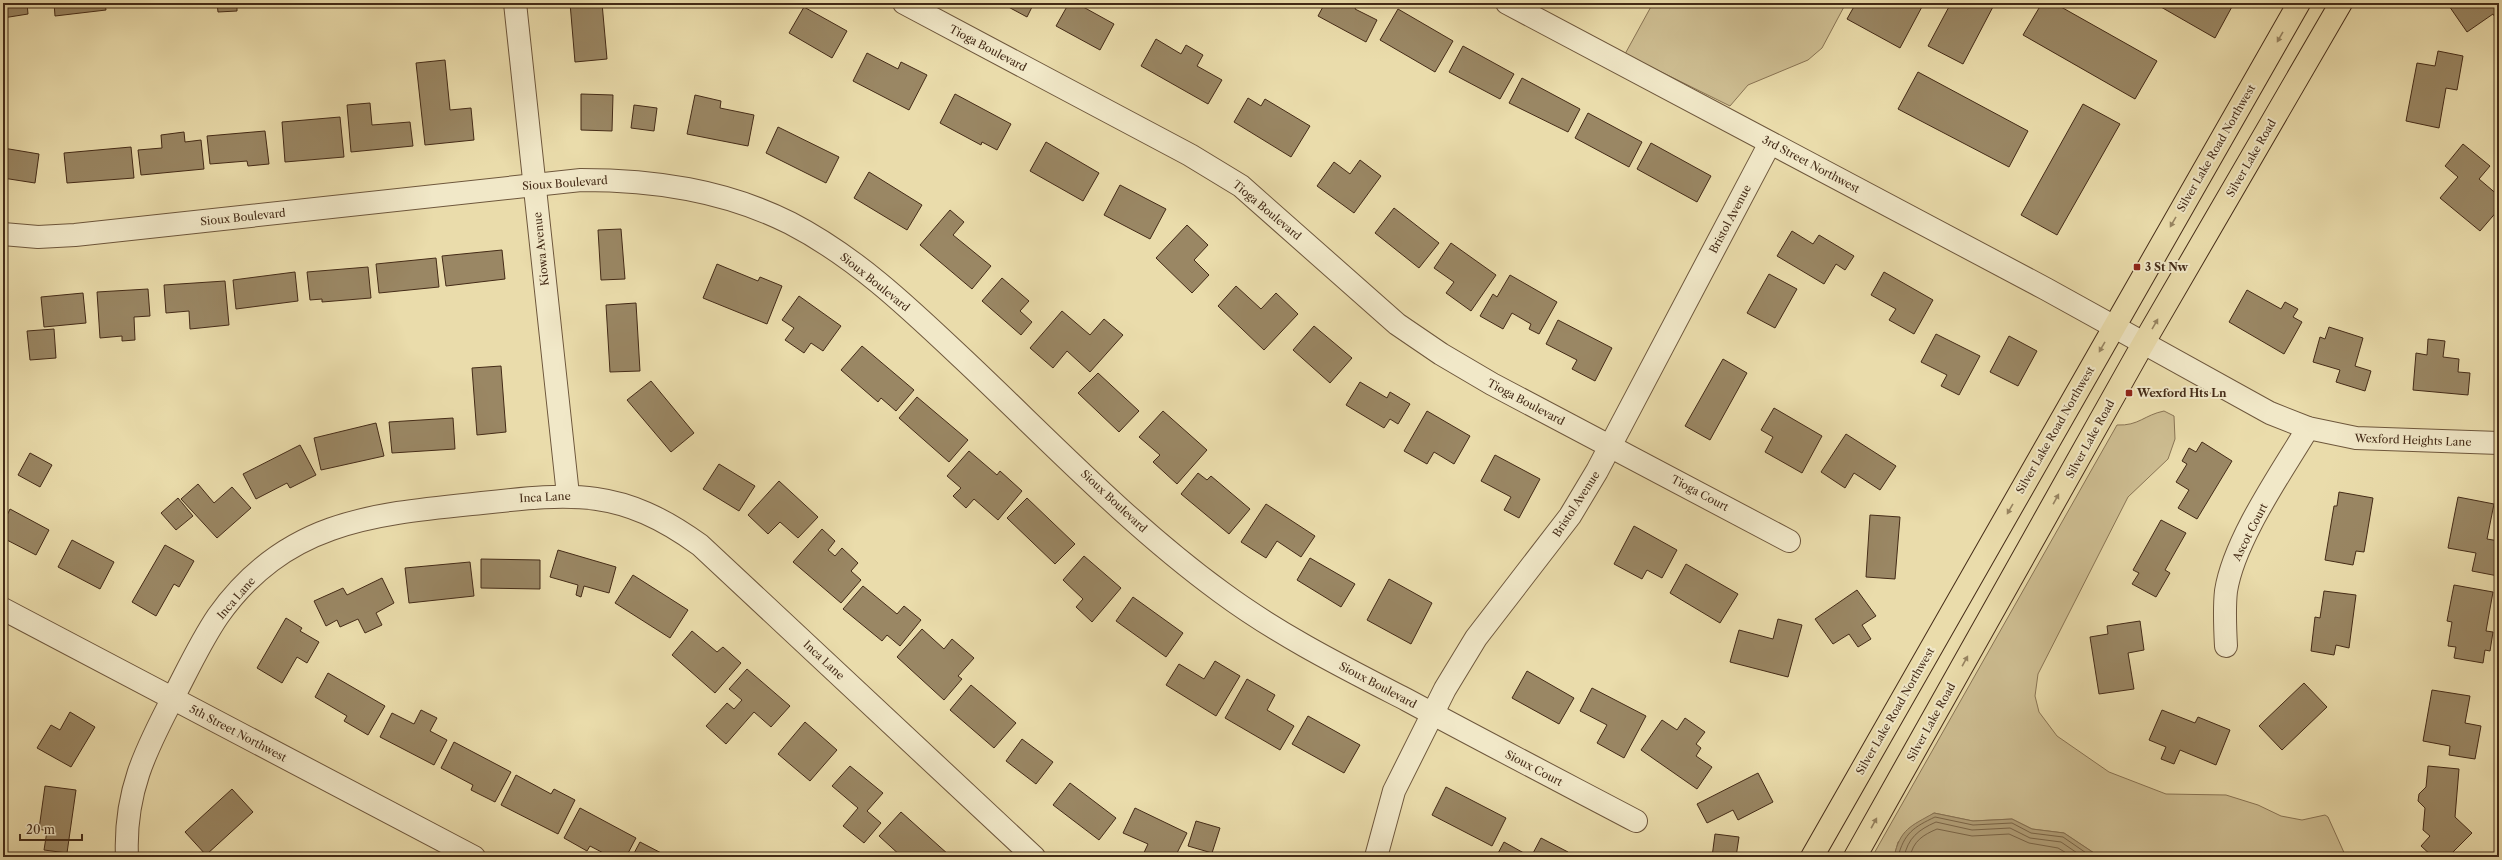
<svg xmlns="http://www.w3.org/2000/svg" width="2502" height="860" font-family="'Libre Caslon Text',serif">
	<rect width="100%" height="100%" fill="#eadcab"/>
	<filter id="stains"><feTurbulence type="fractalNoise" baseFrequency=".005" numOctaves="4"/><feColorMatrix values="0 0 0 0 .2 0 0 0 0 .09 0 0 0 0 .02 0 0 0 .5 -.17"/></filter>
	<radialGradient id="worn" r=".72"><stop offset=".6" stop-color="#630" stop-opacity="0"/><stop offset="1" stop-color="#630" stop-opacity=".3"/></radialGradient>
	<g fill="#cebe92" stroke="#897454">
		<polygon points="1653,3 1846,3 1822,48 1808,60 1748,85 1730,106 1625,54"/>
		<path d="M 2164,411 L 2174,416 L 2175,439 L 2168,459 L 2128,497 L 2038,674 L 2035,696 L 2039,712 L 2057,736 L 2109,772 L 2166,794 L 2226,795 L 2258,805 L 2281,816 L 2302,820 L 2325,815 L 2328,817 L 2346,857 L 2100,857 L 2064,833 L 2032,829 L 2012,819 L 1973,821 L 1934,813 L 1898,842 L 1894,857 L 1872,857 L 2117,425 C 2139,426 2144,415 2164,411 Z"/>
	</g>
	<path fill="#b2a079" stroke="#867152" d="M 1934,813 L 1973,821 L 2012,819 L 2032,829 L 2064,833 L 2100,857 L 1894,857 C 1900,829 1911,826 1934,813 Z"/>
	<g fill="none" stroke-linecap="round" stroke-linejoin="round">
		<g stroke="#7b6648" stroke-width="1">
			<path d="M 1898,857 C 1904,833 1914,827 1935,817 L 1973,825 L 2012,823 L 2031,833 L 2063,837 L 2092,857"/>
			<path d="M 1904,857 C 1908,838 1918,830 1936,822 L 1972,830 L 2010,828 L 2030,838 L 2061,842 L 2083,857"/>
			<path d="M 1910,857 C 1913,841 1923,835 1937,829 L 1972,836 L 2009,834 L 2029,843 L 2058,848 L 2073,857"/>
		</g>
	</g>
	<g fill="#9a8764" stroke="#442b17">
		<polygon points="3,3 27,3 28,14 3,18"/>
		<polygon points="54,3 105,3 106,10 55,16"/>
		<polygon points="123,3 153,3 124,6"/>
		<polygon points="217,3 237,3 237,11 218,12"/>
		<polygon points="570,3 602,3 607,59 575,62"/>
		<polygon points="1001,3 1034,3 1027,17"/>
		<polygon points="1069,3 1076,3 1114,24 1100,50 1056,26"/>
		<polygon points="1325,3 1358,3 1355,9 1377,20 1366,42 1318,16"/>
		<polygon points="1856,3 1924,3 1900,48 1847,19"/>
		<polygon points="1951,3 1995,3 1963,64 1928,46"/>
		<polygon points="2042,3 2054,3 2157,61 2135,99 2023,35"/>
		<polygon points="2154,3 2234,3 2215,38"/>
		<polygon points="2447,3 2499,3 2499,24 2493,14 2467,32"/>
		<polygon points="804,7 847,31 832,58 789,33"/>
		<polygon points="1398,9 1453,41 1435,72 1380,40"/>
		<polygon points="1156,39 1181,54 1186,45 1203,55 1197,66 1222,80 1208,104 1141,66"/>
		<polygon points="1463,46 1514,74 1500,99 1449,72"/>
		<polygon points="2438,51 2463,56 2457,90 2446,88 2439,128 2406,121 2417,63 2435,66"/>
		<polygon points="867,53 898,69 901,62 927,75 909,110 853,81"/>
		<polygon points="445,60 450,110 471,108 474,140 425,145 416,63"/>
		<polygon points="1918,72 2028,131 2009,167 1898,109"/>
		<polygon points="1522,78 1580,109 1568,132 1509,103"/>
		<polygon points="581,94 613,95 612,131 581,130"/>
		<polygon points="955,94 1011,124 997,150 982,142 981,145 940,123"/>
		<polygon points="695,95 721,101 720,108 754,115 748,146 687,134"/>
		<polygon points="1248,98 1261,106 1265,99 1310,126 1291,157 1234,122"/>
		<polygon points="370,103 372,125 410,122 413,146 351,152 347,105"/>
		<polygon points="2083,104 2120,124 2057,235 2021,215"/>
		<polygon points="634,105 657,108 654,131 631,128"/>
		<polygon points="1588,113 1642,142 1629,167 1575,138"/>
		<polygon points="340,117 344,157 285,162 282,122"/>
		<polygon points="778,127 839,157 826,183 766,153"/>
		<polygon points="265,131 269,164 248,166 247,161 210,164 207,136"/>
		<polygon points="184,132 185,142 201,140 204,169 141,175 138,150 162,148 161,135"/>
		<polygon points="1046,142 1099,173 1083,201 1030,171"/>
		<polygon points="1651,143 1711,176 1697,202 1637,169"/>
		<polygon points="2463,144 2490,166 2479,179 2499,196 2499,209 2480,231 2440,198 2458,177 2445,166"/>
		<polygon points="131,147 134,178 67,183 64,153"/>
		<polygon points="3,148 39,154 35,183 3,178"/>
		<polygon points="1360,160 1381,176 1354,213 1317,186 1334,162 1350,174"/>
		<polygon points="869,172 922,205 907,230 854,198"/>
		<polygon points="1120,185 1166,209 1150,239 1104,215"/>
		<polygon points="1394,208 1439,243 1419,268 1375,233"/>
		<polygon points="950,210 964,222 953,235 991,266 972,289 920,245"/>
		<polygon points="1187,225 1208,245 1194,260 1209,275 1192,293 1156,258"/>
		<polygon points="621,229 625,279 601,280 598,230"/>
		<polygon points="1792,231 1813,244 1819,235 1854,256 1845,270 1836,264 1824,284 1777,256"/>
		<polygon points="1451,243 1496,275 1471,311 1446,293 1454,282 1434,268"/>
		<polygon points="502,250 505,279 446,286 442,256"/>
		<polygon points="436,258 439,287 379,293 376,264"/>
		<polygon points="717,264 758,281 760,277 782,286 767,324 703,298"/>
		<polygon points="368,267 371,298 322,302 322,299 310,300 307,272"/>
		<polygon points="295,272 298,301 236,309 233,280"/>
		<polygon points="1884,272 1933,300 1914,334 1889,320 1896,309 1871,295"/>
		<polygon points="1769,274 1797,289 1775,328 1747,313"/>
		<polygon points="1510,275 1557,302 1539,334 1529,329 1531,324 1512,313 1503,329 1480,316 1493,294 1497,297"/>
		<polygon points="1002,278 1029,301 1020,311 1032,322 1021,335 982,301"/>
		<polygon points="225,281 229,325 190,329 189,311 166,313 164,285"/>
		<polygon points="1236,286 1261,309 1276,293 1298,314 1264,350 1218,306"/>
		<polygon points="148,289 150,316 134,317 135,340 122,341 122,336 100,338 97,292"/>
		<polygon points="2247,290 2281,309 2285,302 2298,309 2293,317 2302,322 2284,354 2229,322"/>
		<polygon points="3,293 7,294 3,319"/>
		<polygon points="83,293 86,323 44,327 41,297"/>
		<polygon points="799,296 841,326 823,351 811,343 804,353 785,340 794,328 782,320"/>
		<polygon points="636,303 640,371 610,372 606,305"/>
		<polygon points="1062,311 1090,335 1104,319 1123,335 1090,372 1067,351 1053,368 1030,348"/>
		<polygon points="1558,320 1612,348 1595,381 1572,369 1577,360 1546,344"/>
		<polygon points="1314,326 1352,358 1330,383 1293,350"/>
		<polygon points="2329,327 2363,338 2355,366 2371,371 2365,391 2336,382 2340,370 2313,362 2320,337 2325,339"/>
		<polygon points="54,329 56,358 30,360 27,331"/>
		<polygon points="1936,334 1980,356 1959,395 1941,386 1947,375 1921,362"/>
		<polygon points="2009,336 2037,351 2018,386 1990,372"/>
		<polygon points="2428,339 2445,341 2443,357 2459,359 2458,372 2470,373 2468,395 2413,390 2416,353 2427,355"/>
		<polygon points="862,346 914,390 896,411 881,398 878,402 841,370"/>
		<polygon points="1723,359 1747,373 1710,440 1685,426"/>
		<polygon points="501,366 506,432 477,435 472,368"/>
		<polygon points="1098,373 1139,411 1119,432 1078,393"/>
		<polygon points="651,381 694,433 671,452 627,400"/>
		<polygon points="1360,382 1387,398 1390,392 1410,404 1398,424 1390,419 1384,428 1346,405"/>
		<polygon points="917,397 968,440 949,462 899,418"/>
		<polygon points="1774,408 1822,436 1802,473 1765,452 1773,437 1761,430"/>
		<polygon points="1163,411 1207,450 1177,484 1153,462 1160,455 1139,437"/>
		<polygon points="1427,411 1470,436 1454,464 1434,452 1427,464 1404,451"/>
		<polygon points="453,418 455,449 392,453 389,422"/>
		<polygon points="376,423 384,456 321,470 314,438"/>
		<polygon points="1846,434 1896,466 1880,490 1854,473 1845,488 1821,472"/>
		<polygon points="2202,442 2232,461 2197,519 2178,508 2189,490 2176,482 2187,464 2182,461 2189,448 2196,452"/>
		<polygon points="300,445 316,475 290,488 287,483 256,499 243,474"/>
		<polygon points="969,451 997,475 1000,471 1022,491 998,520 974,499 966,508 953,496 961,488 947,476"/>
		<polygon points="30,453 52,465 40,487 18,475"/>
		<polygon points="1495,455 1540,479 1519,518 1504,510 1511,497 1481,481"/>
		<polygon points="719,464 755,486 739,511 703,489"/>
		<polygon points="1198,473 1207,480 1211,476 1250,509 1229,534 1181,494"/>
		<polygon points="779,481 818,517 798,538 780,522 768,534 748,515"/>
		<polygon points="198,484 214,503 232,487 251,508 217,538 181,499"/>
		<polygon points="2339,492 2373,498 2364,552 2356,551 2353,565 2325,560 2334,506 2337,506"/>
		<polygon points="2458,497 2494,504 2487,539 2499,541 2498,576 2472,571 2476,553 2448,548"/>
		<polygon points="178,498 193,516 176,530 161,513"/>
		<polygon points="1027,498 1075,544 1055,564 1007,518"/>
		<polygon points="1266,504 1315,536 1301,557 1277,541 1266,558 1241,542"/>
		<polygon points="10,509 49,530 36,555 3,538 3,524"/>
		<polygon points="1870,515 1900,517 1895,579 1866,577"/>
		<polygon points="2161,520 2186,533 2165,570 2170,573 2156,597 2132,584 2139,573 2133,570"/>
		<polygon points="1634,526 1677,550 1662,578 1647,570 1642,579 1614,564"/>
		<polygon points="822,529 835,541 828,550 835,556 842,548 858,563 851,571 861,580 841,603 793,562"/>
		<polygon points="72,540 114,562 100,589 58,567"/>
		<polygon points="165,545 194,561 179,587 174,584 156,616 132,602"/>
		<polygon points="558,550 616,567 609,593 584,586 581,597 576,595 578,585 550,577"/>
		<polygon points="1084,556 1121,588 1092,622 1076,607 1083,599 1063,580"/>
		<polygon points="1310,558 1355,584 1341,607 1297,580"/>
		<polygon points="481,559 540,560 540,589 481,588"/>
		<polygon points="470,562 474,596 409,603 405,568"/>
		<polygon points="1686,564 1738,594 1720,623 1670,593"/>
		<polygon points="633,575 688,610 670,638 615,603"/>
		<polygon points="382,578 394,603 376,613 382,625 365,633 358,619 340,627 337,620 326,626 314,601 343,588 347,595"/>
		<polygon points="1389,579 1432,603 1411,644 1367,620"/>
		<polygon points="2454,585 2493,592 2486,631 2493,632 2490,651 2485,650 2483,663 2454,658 2456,647 2448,646 2452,622 2447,621"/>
		<polygon points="863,586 897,614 904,606 921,620 900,646 887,635 882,641 843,609"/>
		<polygon points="1857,590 1876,616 1862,625 1871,639 1858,647 1849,634 1833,644 1815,619"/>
		<polygon points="2324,591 2356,595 2349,648 2336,645 2334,655 2311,651 2315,617 2320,618"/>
		<polygon points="1133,597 1183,633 1166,657 1116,621"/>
		<polygon points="286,618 302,628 300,631 319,642 307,663 297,657 282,683 257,668"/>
		<polygon points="1778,619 1802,625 1788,677 1730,662 1739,630 1773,639"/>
		<polygon points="2140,621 2144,650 2128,653 2134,689 2099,694 2090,637 2108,634 2107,626"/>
		<polygon points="922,629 944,649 952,639 974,658 958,676 962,679 944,700 897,657"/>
		<polygon points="692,631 717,652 723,647 741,663 715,693 672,655"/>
		<polygon points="1215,661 1240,676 1216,716 1166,685 1179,664 1204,679"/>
		<polygon points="747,669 790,706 771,727 754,712 726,744 706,726 727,703 734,709 742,700 729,689"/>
		<polygon points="1527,671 1574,698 1559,724 1512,698"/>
		<polygon points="328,673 385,706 368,735 344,721 347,716 315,697"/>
		<polygon points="1247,679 1275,695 1267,710 1294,726 1280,750 1225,718"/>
		<polygon points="2304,683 2327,707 2282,750 2259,726"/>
		<polygon points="971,685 1016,723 994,748 950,710"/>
		<polygon points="1592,688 1646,716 1624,758 1597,743 1607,725 1580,711"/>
		<polygon points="2432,690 2470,696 2465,723 2481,726 2475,759 2449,755 2450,746 2423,741"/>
		<polygon points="421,710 437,718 430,731 447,740 434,765 380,737 392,713 414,724"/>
		<polygon points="2162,710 2195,723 2198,717 2230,730 2216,765 2180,750 2174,764 2161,759 2166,747 2149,740"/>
		<polygon points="70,712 95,727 71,767 37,748 51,725 60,730"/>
		<polygon points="1308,716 1360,745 1344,773 1292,744"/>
		<polygon points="1685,718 1705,732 1696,744 1701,748 1696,756 1712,767 1697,789 1641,750 1662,720 1677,730"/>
		<polygon points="805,722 837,750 810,781 778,754"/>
		<polygon points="1022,739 1053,762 1036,784 1006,761"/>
		<polygon points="454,742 511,772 495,802 471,790 473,785 441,768"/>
		<polygon points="850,766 883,793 867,811 881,823 864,843 843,826 858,808 832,786"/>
		<polygon points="2428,766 2459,769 2455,817 2472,833 2448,857 2433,857 2421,846 2430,836 2423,830 2425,808 2418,801 2419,794 2426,787"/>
		<polygon points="1758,773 1773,802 1738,820 1733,810 1707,823 1697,804"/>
		<polygon points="516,775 551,794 554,789 575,800 558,834 501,805"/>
		<polygon points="1070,783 1116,818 1099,840 1053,805"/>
		<polygon points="45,786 76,790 67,853 44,850 47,831 39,829"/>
		<polygon points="1446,787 1506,818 1492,846 1432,815"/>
		<polygon points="232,789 253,812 206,855 185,832"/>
		<polygon points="580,808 636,838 626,857 611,857 590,846 587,851 564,838"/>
		<polygon points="1135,808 1187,833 1175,857 1142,857 1148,844 1123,833"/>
		<polygon points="901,812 949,855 947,857 902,857 879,836"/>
		<polygon points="1196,821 1220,828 1212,853 1188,846"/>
		<polygon points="1715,834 1739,837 1736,857 1712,857"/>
		<polygon points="1541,838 1568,852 1565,857 1496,857 1504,842 1531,857"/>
		<polygon points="640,842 669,857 632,857"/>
	</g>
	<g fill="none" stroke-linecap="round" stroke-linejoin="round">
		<g stroke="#6e573c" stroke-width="24">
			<g id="minor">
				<polyline points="515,3 568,495"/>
				<polyline points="904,3 1190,155 1241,186 1397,324 1441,354 1492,384 1789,541"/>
				<polyline points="1507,3 2046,289 2270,413 2308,428 2356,438 2499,443"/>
				<path d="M 3,234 L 38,237 L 75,235 L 581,180 C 654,180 724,190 790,223 C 856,257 909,308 963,359 C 1047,438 1128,524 1221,592 C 1279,635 1343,667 1407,700 C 1483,741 1560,781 1636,821"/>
				<polyline points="3,609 474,857"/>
				<path d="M 2226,646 C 2225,628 2224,609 2226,591 C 2234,540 2281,473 2308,428"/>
				<path d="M 127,857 C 124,793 145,751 174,696 C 188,669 201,641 218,616 C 286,520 375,514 482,503 C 574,493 621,488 700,545 L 1034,857"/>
				<polyline points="1376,857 1394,791 1445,689 1476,638 1570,516 1597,471 1770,143"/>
			</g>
		</g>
		<g stroke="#442b17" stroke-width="24">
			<g id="major">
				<polyline points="1812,857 2299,3"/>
				<polyline points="1855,857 2143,344 2341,3"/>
			</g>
		</g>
		<use href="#minor" stroke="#f1e8c8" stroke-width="22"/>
		<use href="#major" stroke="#eadcab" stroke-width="22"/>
	</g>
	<defs><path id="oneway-solid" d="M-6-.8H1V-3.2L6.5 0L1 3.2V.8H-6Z"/></defs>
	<g fill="#978461">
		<use href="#oneway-solid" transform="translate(2280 37) rotate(120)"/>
		<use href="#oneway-solid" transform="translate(2173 222) rotate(120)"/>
		<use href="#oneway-solid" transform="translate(2155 324) rotate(-60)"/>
		<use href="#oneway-solid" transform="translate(2102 347) rotate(120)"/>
		<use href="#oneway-solid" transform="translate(2056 499) rotate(-61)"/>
		<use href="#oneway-solid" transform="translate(2010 509) rotate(120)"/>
		<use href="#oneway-solid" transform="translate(1965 661) rotate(-61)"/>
		<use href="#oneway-solid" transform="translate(1874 823) rotate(-61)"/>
	</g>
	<g fill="#8f2418" stroke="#f1e8c8" stroke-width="1.5">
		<rect x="2133" y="263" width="8" height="8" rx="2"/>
		<rect x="2125" y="389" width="8" height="8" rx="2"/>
	</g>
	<g text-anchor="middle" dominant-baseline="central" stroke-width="4" stroke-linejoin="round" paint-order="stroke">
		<g font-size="11" fill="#442b17" stroke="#f1e8c8">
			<text transform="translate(988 48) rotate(28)">Tioga Boulevard</text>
			<text transform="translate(2216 148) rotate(-60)">Silver Lake Road Northwest</text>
			<text transform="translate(2251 158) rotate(-60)">Silver Lake Road</text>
			<text transform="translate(1811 164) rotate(28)">3rd Street Northwest</text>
			<text transform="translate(565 183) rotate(-4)">Sioux Boulevard</text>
			<text transform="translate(1267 210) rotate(40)">Tioga Boulevard</text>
			<text transform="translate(243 217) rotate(-6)">Sioux Boulevard</text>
			<text transform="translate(1730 219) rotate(-62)">Bristol Avenue</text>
			<text transform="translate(541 249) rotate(-96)">Kiowa Avenue</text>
			<text transform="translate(875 282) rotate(39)">Sioux Boulevard</text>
			<text transform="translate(1526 402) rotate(28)">Tioga Boulevard</text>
			<text transform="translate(2055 430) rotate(-60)">Silver Lake Road Northwest</text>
			<text transform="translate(2090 439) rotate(-61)">Silver Lake Road</text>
			<text transform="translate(2413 440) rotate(2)">Wexford Heights Lane</text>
			<text transform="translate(1700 493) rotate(28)">Tioga Court</text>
			<text transform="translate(545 497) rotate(-3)">Inca Lane</text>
			<text transform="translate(1114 501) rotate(43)">Sioux Boulevard</text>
			<text transform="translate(1576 504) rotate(-57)">Bristol Avenue</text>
			<text transform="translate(2250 532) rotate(-63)">Ascot Court</text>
			<text transform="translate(236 598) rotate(-49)">Inca Lane</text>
			<text transform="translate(824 660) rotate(43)">Inca Lane</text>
			<text transform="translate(1378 685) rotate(28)">Sioux Boulevard</text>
			<text transform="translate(1895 711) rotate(-60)">Silver Lake Road Northwest</text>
			<text transform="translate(1931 722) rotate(-61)">Silver Lake Road</text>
			<text transform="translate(238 733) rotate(28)">5th Street Northwest</text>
			<text transform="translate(1534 768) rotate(28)">Sioux Court</text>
		</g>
		<g font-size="11" font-weight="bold" fill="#442b17" stroke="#f1e8c8" text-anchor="start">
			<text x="2145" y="267">3 St Nw</text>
			<text x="2137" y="393">Wexford Hts Ln</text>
		</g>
	</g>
	<rect width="2502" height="860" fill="none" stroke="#eadcab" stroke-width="16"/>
	<rect x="4" y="4" width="2494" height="852" fill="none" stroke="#442b17" stroke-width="2"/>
	<rect x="8" y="8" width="2486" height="844" fill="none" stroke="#442b17"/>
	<path d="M20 834v6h62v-6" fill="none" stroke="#442b17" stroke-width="2"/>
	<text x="26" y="834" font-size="12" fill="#442b17" stroke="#f1e8c8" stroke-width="3" paint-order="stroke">20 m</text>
	<rect width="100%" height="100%" filter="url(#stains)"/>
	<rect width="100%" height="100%" fill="url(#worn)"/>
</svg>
